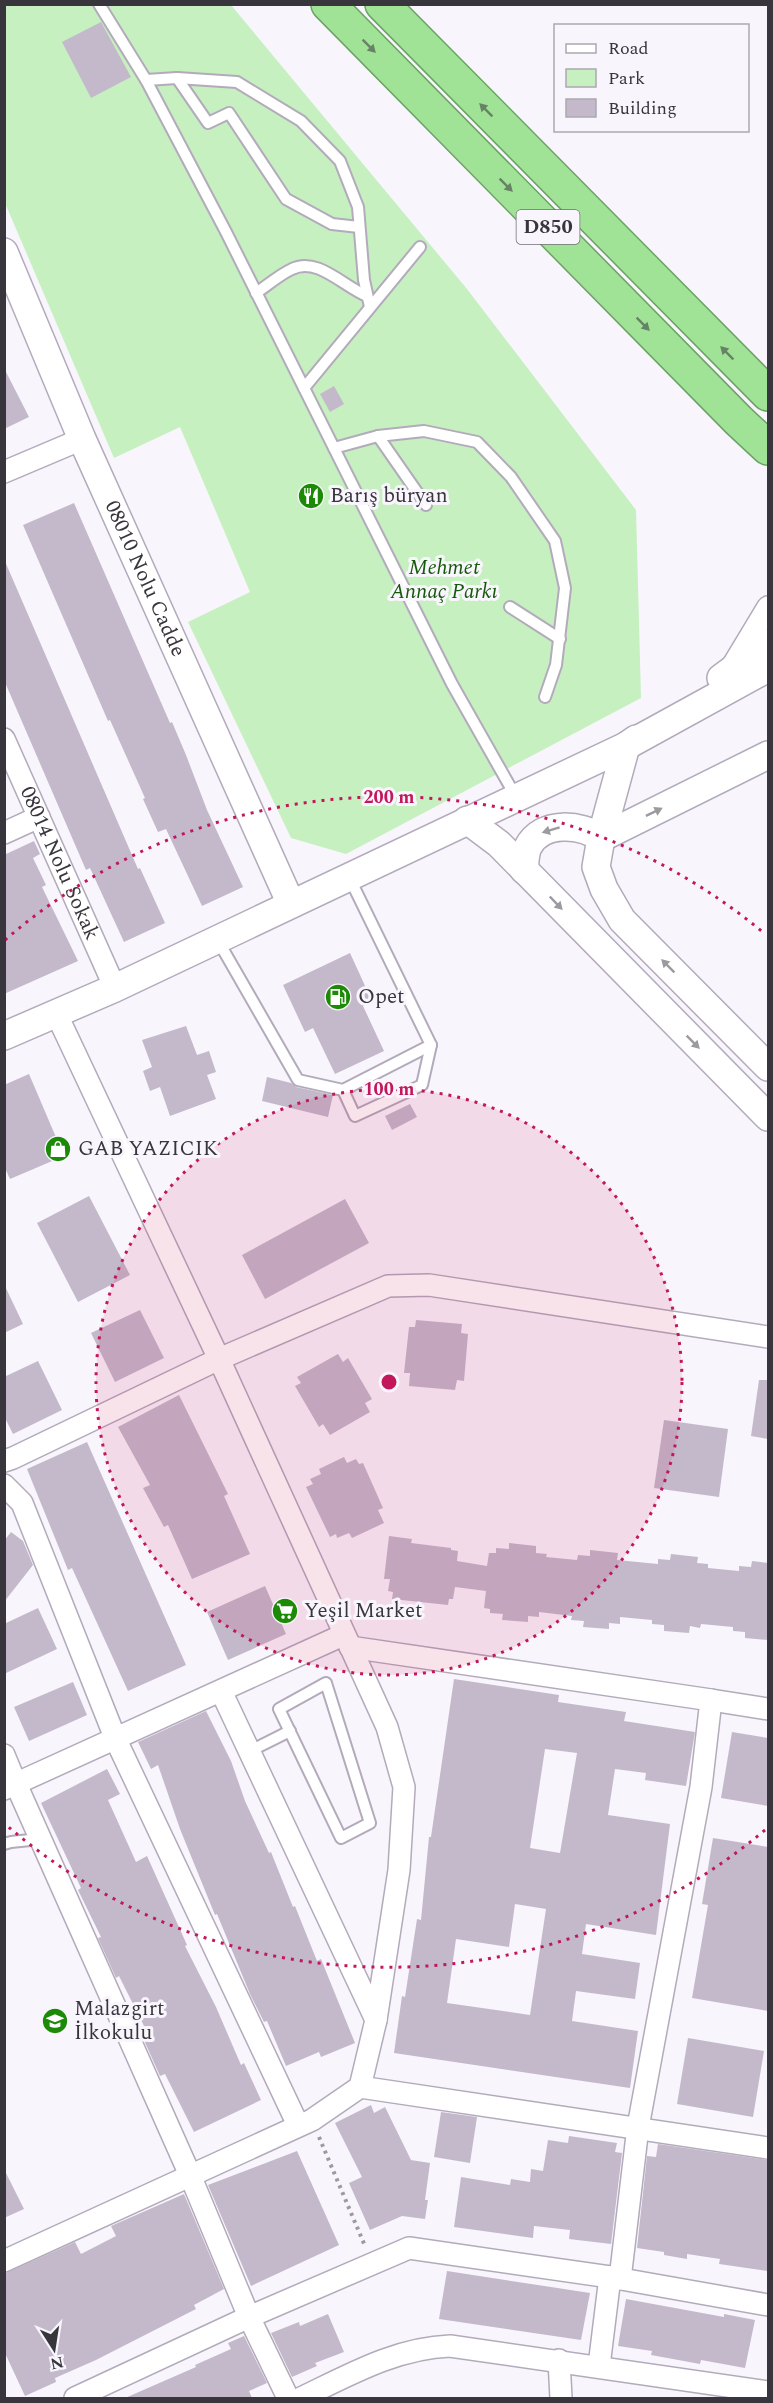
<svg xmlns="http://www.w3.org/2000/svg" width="773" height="2403" font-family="Spectral,serif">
	<rect width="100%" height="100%" fill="#f9f5fc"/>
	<polygon fill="#c6f0c0" points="4,5 231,5 467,289 636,510 641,698 346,854 291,838 188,622 250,592 180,427 114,458 5,203"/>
	<g fill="#c3b9cb" fill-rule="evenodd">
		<polygon points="101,22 131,77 91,98 62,42"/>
		<polygon points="4,368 29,417 4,429"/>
		<polygon points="334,386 344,404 330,412 320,394"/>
		<polygon points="74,503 170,723 172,722 186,755 207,810 243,887 202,906 166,829 158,832 143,799 145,798 110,720 108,721 23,525"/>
		<polygon points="4,559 138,869 140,868 165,923 124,942 90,868 86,870 4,680"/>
		<polygon points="34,841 40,854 33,858 46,885 42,887 78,961 4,994 4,855"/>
		<polygon points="350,953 372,1001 363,1006 384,1051 335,1074 313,1028 305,1032 283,985"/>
		<polygon points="186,1026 197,1055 209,1051 216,1072 207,1075 216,1099 170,1116 160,1087 150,1091 143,1071 152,1067 142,1040"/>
		<polygon points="29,1074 64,1156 10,1179 4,1166 4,1085"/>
		<polygon points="267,1077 291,1083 296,1087 333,1095 328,1117 262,1101"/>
		<polygon points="410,1104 417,1117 392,1130 385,1116"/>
		<polygon points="89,1196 130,1275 78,1302 37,1223"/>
		<polygon points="345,1199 369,1243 265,1299 242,1255"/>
		<polygon points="4,1284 23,1324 4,1333"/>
		<polygon points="140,1310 164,1358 115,1382 91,1333"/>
		<polygon points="416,1320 462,1324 461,1333 468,1334 464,1381 457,1380 455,1390 409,1386 410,1373 404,1373 409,1327 415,1327"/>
		<polygon points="338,1354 343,1362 348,1358 372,1399 365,1403 370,1412 330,1435 323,1424 319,1427 295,1386 301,1383 297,1377"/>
		<polygon points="38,1361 62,1410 13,1434 4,1416 4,1377"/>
		<polygon points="759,1380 768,1380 768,1439 751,1436"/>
		<polygon points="179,1395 228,1494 224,1496 250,1554 192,1579 168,1525 164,1527 143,1488 150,1485 118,1427"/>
		<polygon points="664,1420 728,1429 719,1497 654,1488"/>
		<polygon points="87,1442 186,1665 128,1691 72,1568 68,1570 27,1469"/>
		<polygon points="344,1457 347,1463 356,1459 359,1464 363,1463 383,1508 378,1510 384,1523 352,1538 349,1533 337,1538 336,1534 330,1537 306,1487 313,1484 310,1479 321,1474 319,1469"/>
		<polygon points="11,1532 23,1541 33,1565 4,1602 4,1541"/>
		<polygon points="389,1536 412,1539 411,1543 451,1548 451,1550 458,1551 457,1561 487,1566 489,1553 496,1553 496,1548 509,1549 509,1543 536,1546 536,1553 547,1554 546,1557 577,1560 578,1555 590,1556 590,1550 618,1553 617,1560 658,1564 658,1559 670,1560 671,1554 698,1557 697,1563 708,1564 708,1568 739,1571 739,1566 751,1567 752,1561 768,1563 768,1640 745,1638 745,1632 733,1631 733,1627 701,1624 700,1628 690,1626 689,1633 664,1631 664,1625 652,1624 652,1620 620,1617 620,1624 609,1623 609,1629 583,1627 584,1621 571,1620 572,1616 539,1612 539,1617 528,1616 528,1622 502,1620 503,1614 490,1613 490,1609 484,1608 486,1591 455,1587 453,1599 449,1599 448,1605 392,1599 393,1592 388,1591 390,1579 384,1579"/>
		<polygon points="265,1586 286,1634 228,1660 207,1612"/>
		<polygon points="38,1608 57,1649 4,1674 4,1624"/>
		<path d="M 454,1679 L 559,1695 L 558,1702 L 626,1712 L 624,1721 L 695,1732 L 686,1786 L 645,1780 L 646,1773 L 615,1769 L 608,1815 L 670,1824 L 656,1935 L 586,1924 L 582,1954 L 640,1963 L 635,1999 L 576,1991 L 572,2021 L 638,2031 L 630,2088 L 394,2053 L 402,1996 L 405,1997 L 417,1919 L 421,1920 L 429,1837 L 431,1837 ZM 545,1749 L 577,1753 L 560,1853 L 530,1848 ZM 515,1904 L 546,1909 L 530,2015 L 447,2003 L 456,1939 L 509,1947 Z"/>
		<polygon points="73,1682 87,1715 29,1741 14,1707"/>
		<polygon points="206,1711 231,1761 245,1801 269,1853 271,1852 293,1907 295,1906 317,1961 321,1959 355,2043 321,2057 319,2052 286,2066 267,2021 264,2022 250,1994 217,1914 215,1915 180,1829 158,1765 151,1769 138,1742"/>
		<polygon points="732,1732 768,1738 768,1806 721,1798"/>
		<polygon points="107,1769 120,1794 108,1800 136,1862 147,1856 187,1945 185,1946 216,2007 241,2065 244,2063 261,2100 194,2132 165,2074 160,2076 143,2038 149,2036 119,1976 116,1978 98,1938 101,1937 78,1890 81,1888 41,1803"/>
		<polygon points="713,1838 768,1847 768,2011 692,1998 708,1905 702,1904"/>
		<polygon points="688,2038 764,2051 753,2117 677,2104"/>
		<polygon points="371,2105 374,2113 385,2107 411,2160 430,2163 425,2200 428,2200 425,2219 402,2216 370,2230 349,2183 362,2177 335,2123"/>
		<polygon points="441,2112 477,2117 470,2163 434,2157"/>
		<polygon points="569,2136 617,2143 615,2152 622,2153 611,2244 569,2239 570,2230 534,2226 533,2238 454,2227 461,2177 510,2185 511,2179 530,2182 531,2169 543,2171 548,2140 568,2143"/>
		<polygon points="658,2144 768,2160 768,2271 719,2264 720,2259 687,2254 687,2259 664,2255 664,2252 637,2248 647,2156 656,2157"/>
		<polygon points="297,2151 339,2245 251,2286 208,2185"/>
		<polygon points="4,2169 24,2209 4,2218"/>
		<polygon points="184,2194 224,2289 194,2305 196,2309 96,2360 55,2378 56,2382 25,2396 4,2351 4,2274 75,2242 81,2254 116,2236 111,2226"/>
		<polygon points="447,2271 590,2293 581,2340 439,2319"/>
		<polygon points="626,2299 724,2317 724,2314 755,2320 745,2368 701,2360 700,2364 651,2355 652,2351 618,2346"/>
		<polygon points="328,2314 344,2352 315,2363 317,2366 292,2377 271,2333 299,2322 300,2326"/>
		<polygon points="244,2336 267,2383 249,2391 252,2398 125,2398 196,2367 195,2365 231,2349 228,2343"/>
	</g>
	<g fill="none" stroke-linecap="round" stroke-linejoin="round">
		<g stroke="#b3aabb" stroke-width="14">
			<g id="service">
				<polyline points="99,4 146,80 226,232 452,684 516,797"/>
				<polyline points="177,78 208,123 229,113 286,199 332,224 359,227"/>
				<polyline points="146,80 177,78 237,82 301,121 340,161 358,207 364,280 370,307"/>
				<path d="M 256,293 C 268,285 279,275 292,269 C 317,256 344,287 367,296"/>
				<polyline points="304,388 420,247"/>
				<polyline points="378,436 426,505"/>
				<polyline points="334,448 378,436 424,431 477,442 511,477 555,541 565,588 556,665 545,697"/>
				<polyline points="510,607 560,639"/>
				<polyline points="217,939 298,1080 343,1090 431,1045 349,877"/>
				<polyline points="343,1090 355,1116 422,1085 431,1045"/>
				<polygon points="326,1683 370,1823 341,1838 279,1709"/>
				<polyline points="250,1751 290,1731"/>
				<polyline points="4,1844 11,1842 40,1839"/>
			</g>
		</g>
		<g stroke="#b3aabb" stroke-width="24">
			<g id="minor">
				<polyline points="4,472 82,439"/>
				<polyline points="733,665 768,607"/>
				<path id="s1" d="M 4,739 L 115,988"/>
				<polyline points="4,833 39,817"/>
				<polyline points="4,1461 13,1458 219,1359 388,1286 429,1285 768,1337"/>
				<polyline points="4,1485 22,1503 116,1740 298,2125"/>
				<polyline points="350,1647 711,1700 701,1787 638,2127 620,2279"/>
				<polyline points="221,1691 376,2020"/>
				<polyline points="711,1700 768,1709"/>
				<polyline points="4,1755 16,1784 190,2175 249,2317 288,2398"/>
				<polyline points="4,1789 343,1635"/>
				<polyline points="360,2087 768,2148"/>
				<polyline points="4,2261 312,2120 360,2087 376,2020 399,1870 404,1787 387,1727 219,1359 56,1013"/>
				<polyline points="559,2360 561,2398"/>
				<polyline points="599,2366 610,2277"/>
				<polyline points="75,2398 249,2317 409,2248 610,2277 768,2305"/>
				<path d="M 301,2398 C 349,2375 396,2348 450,2346 L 768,2392"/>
			</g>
		</g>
		<g stroke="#b3aabb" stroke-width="30">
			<g id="tertiary">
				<path id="s2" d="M 4,252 L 82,439 L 291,904"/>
				<polyline points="721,678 768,643"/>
				<polyline points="636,739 626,746 601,838 596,867 604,889 622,920 768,1067"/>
				<polyline points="467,820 499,844 768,1117"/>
				<polyline points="601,838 768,755"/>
				<path d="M 524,870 C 525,863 525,853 528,847 C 542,820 581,824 601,838"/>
				<polyline points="4,1036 115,988 626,746 768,668"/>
			</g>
		</g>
		<g stroke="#6da266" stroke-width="36">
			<g id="trunk">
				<polyline points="328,4 739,421 768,448"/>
				<polyline points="382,4 768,394"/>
			</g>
		</g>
		<polyline stroke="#9d99a0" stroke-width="4" stroke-dasharray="3 4.5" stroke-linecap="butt" points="319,2137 365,2246"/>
		<use href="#service" stroke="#fff" stroke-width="10"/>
		<use href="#minor" stroke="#fff" stroke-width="21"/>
		<use href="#tertiary" stroke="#fff" stroke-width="27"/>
		<use href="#trunk" stroke="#a0e397" stroke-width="33"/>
	</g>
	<defs><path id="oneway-solid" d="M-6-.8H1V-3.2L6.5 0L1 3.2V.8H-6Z" transform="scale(1.5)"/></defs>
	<g fill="#678365">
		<use href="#oneway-solid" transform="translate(369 46) rotate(45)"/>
		<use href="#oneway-solid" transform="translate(486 110) rotate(-135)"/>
		<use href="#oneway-solid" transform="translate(506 185) rotate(45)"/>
		<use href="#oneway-solid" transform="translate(643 324) rotate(45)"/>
		<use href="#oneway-solid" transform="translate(727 353) rotate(-135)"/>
	</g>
	<g fill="#9c9a9e">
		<use href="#oneway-solid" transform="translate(654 812) rotate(-26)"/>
		<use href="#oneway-solid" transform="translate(551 830) rotate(163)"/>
		<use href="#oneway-solid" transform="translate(556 903) rotate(46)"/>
		<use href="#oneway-solid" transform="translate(668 966) rotate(-135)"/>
		<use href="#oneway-solid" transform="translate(693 1042) rotate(45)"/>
	</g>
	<circle cx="389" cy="1382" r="293" fill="#c2185b" fill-opacity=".12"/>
	<g fill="none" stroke="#c2185b" stroke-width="3" stroke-dasharray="3 6">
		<circle cx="389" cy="1382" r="293"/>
		<path d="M765 1830A585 585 0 0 1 5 1824M5 940A585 585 0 0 1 765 934"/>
	</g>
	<defs>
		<g id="restaurant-disc" transform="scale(1.35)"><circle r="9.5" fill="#1c8a07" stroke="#f9f5fc"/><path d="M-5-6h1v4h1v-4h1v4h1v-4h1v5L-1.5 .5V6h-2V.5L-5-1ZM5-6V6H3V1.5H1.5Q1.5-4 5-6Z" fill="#fff"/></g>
		<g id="fuel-disc" transform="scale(1.35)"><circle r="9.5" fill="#1c8a07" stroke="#f9f5fc"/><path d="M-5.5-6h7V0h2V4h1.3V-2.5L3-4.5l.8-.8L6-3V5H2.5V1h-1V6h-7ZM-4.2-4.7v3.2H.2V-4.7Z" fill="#fff"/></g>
		<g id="shop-disc" transform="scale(1.35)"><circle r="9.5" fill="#1c8a07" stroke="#f9f5fc"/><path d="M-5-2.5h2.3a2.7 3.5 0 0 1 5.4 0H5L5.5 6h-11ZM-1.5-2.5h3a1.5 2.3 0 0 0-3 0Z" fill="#fff"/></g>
		<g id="supermarket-disc" transform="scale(1.35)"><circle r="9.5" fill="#1c8a07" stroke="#f9f5fc"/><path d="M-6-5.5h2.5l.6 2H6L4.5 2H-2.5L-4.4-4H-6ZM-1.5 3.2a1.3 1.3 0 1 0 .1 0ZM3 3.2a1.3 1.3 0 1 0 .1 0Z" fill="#fff"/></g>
		<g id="school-disc" transform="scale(1.35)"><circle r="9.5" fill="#1c8a07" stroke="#f9f5fc"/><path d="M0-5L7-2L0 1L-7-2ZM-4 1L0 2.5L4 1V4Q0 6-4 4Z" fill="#fff"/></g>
	</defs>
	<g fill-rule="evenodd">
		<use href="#restaurant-disc" x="311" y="496"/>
		<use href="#fuel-disc" x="338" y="997"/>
		<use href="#shop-disc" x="58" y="1149"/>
		<use href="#supermarket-disc" x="285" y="1611"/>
		<use href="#school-disc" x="55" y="2021"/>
	</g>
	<g text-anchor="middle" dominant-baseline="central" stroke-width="6" stroke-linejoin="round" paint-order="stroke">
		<rect fill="#f9f5fc" stroke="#736f76" stroke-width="1.5" x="516.5" y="210" width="63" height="34" rx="4.5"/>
		<g font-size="20" font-weight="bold" fill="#39353c">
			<text x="548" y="227">D850</text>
		</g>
		<g font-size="21" fill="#39353c" stroke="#f9f5fc" text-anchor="start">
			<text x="330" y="496">Barış büryan</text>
			<text x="358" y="997">Opet</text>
			<text x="78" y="1149">GAB YAZICIK</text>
			<text x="304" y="1611">Yeşil Market</text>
			<text x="74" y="2009">Malazgirt<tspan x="74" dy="24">İlkokulu</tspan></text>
		</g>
		<g font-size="21" font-style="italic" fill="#145909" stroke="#f9f5fc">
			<text x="444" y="568">Mehmet<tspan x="444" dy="24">Annaç Parkı</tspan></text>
		</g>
		<g font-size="21" fill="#39353c" stroke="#f9f5fc">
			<text stroke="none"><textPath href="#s2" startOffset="356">08010 Nolu Cadde</textPath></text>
			<text stroke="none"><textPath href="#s1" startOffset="136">08014 Nolu Sokak</textPath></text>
		</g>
	</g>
	<circle cx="389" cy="1382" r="9" fill="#c2185b" stroke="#f9f5fc" stroke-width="3"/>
	<g font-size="18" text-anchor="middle" font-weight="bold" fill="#c2185b" stroke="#f9f5fc" stroke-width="6" stroke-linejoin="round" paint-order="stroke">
		<text x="389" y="803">200 m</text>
		<text x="389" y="1095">100 m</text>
	</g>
	<rect width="773" height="2403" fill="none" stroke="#39353c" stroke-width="12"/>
	<rect x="554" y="24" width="195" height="108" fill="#f9f5fc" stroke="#aca8af" stroke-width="1.5"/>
	<rect x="566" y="44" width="30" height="9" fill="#ffffff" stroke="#aca8af" stroke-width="1.5"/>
	<text x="608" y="54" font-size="18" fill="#39353c">Road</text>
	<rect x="566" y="69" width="30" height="18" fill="#c6f0c0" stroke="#aca8af" stroke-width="1.5"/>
	<text x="608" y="84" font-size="18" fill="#39353c">Park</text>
	<rect x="566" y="99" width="30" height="18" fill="#c3b9cb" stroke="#aca8af" stroke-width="1.5"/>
	<text x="608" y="114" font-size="18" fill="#39353c">Building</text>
	<g transform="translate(54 2349) rotate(168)" stroke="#f9f5fc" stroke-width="4.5" paint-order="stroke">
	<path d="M0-4.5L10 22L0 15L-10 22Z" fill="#39353c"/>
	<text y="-9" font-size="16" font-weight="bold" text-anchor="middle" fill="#39353c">N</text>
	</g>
</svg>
